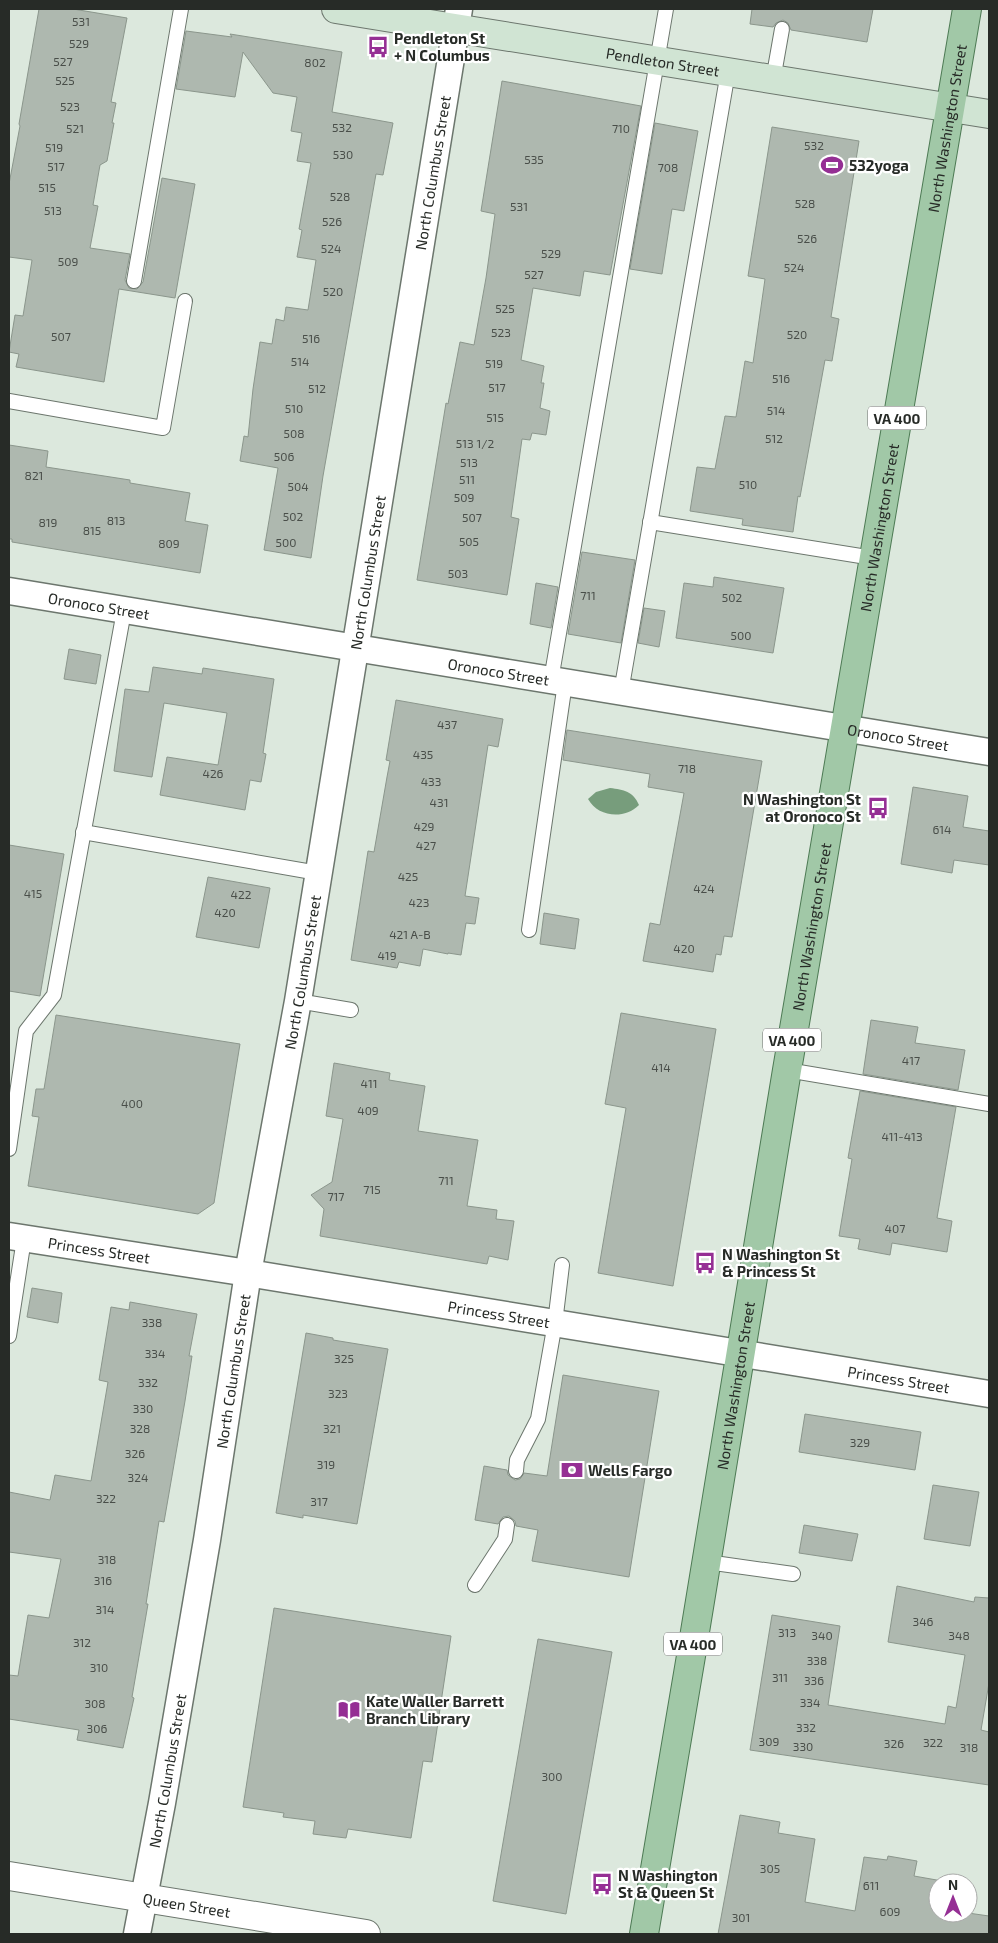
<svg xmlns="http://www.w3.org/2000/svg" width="998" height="1943" font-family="'Exo 2',sans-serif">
	<rect width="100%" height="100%" fill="#dce8dd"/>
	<path fill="#779d7c" d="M 610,788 C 624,790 633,791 639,805 C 624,820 598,817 588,799 L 596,792 Z"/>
	<g fill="#aeb8af" stroke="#8b968c">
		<polygon points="39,9 73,9 127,18 111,102 116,103 112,123 114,123 107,161 100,165 93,205 98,206 90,248 130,254 125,280 129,288 137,289 143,282 162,178 195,184 175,298 119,289 104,382 16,367 19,354 9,352 15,315 23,316 32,260 9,257 9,184 20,126 19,124"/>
		<polygon points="752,9 873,9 867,42 791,30 788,23 783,20 776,23 773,27 750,24"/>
		<polygon points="186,31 232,37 230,34 342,52 332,112 393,123 383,175 376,174 323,476 311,558 264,550 278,468 240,461 244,436 248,437 253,389 260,342 272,344 276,319 284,321 286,307 308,310 316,260 297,257 302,230 299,229 311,163 297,161 302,133 291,131 297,97 273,93 243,52 235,97 176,89"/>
		<polygon points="502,81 641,106 610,275 584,271 580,296 533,288 521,360 544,366 541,383 544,383 540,408 550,411 546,435 532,433 530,440 522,439 511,517 519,519 507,595 417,580 446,403 448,404 460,342 474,345 486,278 495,214 481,211"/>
		<polygon points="655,123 698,131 684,211 672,209 662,274 630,269"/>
		<polygon points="772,127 859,141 831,317 839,319 832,361 825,360 800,497 798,496 793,532 742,525 743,519 690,511 697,467 715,469 725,416 736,417 745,361 753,363 765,279 748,276"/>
		<polygon points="9,445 48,451 46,467 130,480 130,483 190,493 185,521 208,525 200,573 12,542 12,539 9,539"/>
		<polygon points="582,552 635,560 621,643 568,634"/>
		<polygon points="714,577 784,588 773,653 676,638 684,583 713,587"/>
		<polygon points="536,583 558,587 551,628 530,624"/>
		<polygon points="644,608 665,611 659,647 638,643"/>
		<polygon points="69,649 101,655 96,684 64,679"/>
		<polygon points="153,667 202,674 203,668 274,679 263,753 266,754 261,782 250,780 245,810 160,795 167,757 218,765 227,713 164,703 152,777 114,771 125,689 149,692"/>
		<polygon points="396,700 503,719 498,747 488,745 465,896 479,898 475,924 466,923 461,955 448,953 448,954 423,949 420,966 399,962 397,968 351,960 368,851 374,852 387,777 390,761 386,760"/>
		<polygon points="567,730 762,761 732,937 724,936 721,955 716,954 713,972 643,961 650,923 660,925 684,793 648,787 650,774 563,760"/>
		<polygon points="913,787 968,796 963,827 989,831 989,865 954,860 952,873 901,864"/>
		<polygon points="9,845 64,854 40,996 9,991"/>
		<polygon points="208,877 270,888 259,948 196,937"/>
		<polygon points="544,913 579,919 575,949 540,944"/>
		<polygon points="621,1013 716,1029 673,1286 598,1273 626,1108 605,1104"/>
		<polygon points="56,1015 240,1044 214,1203 198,1214 28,1186 39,1117 32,1116 36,1089 44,1089"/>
		<polygon points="871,1020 918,1027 915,1043 965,1050 958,1090 863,1074"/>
		<polygon points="334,1063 390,1073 389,1080 425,1086 418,1131 478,1140 467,1206 497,1210 496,1219 514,1221 508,1260 489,1256 487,1264 320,1236 324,1209 311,1195 332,1182 343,1119 326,1116"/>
		<polygon points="860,1091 956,1107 937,1218 952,1221 947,1252 892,1243 890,1255 858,1249 860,1239 839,1236 852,1159 848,1158"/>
		<polygon points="32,1288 62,1293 58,1323 27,1317"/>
		<polygon points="130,1302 197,1314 189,1356 192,1356 185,1401 164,1522 159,1521 146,1604 148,1604 132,1697 134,1698 123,1748 77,1740 79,1730 9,1719 9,1675 18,1676 28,1615 49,1618 61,1559 9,1552 9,1492 50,1500 55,1475 91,1481 108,1382 99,1380 111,1307 129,1310"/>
		<polygon points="306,1333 333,1338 333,1340 388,1349 357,1524 303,1515 303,1518 276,1513"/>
		<polygon points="563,1375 659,1391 629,1577 532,1561 538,1530 516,1526 515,1521 509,1516 503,1517 498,1524 475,1520 484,1466 507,1470 508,1475 515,1480 520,1479 524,1473 547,1476"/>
		<polygon points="805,1414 921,1432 915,1470 799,1452"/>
		<polygon points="933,1485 979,1492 970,1546 924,1539"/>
		<polygon points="804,1525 858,1534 852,1561 799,1553"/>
		<polygon points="897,1586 974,1602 975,1597 989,1598 989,1683 981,1730 989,1732 989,1785 750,1750 772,1615 840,1626 828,1705 945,1724 948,1706 956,1708 965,1655 888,1642"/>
		<polygon points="274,1608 451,1636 432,1762 423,1761 411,1838 348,1829 346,1838 313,1834 315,1821 283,1817 284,1813 243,1807"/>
		<polygon points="538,1639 612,1652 566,1914 493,1901"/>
		<polygon points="740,1815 780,1822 778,1833 815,1839 805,1902 855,1911 864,1857 887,1860 888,1856 917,1861 914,1876 948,1882 948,1883 938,1883 938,1913 968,1913 989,1916 989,1934 718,1934"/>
	</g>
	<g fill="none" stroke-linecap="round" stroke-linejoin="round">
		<g stroke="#6c766d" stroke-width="16">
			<g id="service">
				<polyline points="773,80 782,29"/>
				<polyline points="134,281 181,9"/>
				<polyline points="9,401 163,428 185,301"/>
				<polyline points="650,522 873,558"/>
				<polyline points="551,680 666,9"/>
				<polyline points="621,692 728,72"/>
				<polyline points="83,832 318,873"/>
				<polyline points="529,930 565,683"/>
				<polyline points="298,1001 351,1010"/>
				<polyline points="787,1070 989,1104"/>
				<polyline points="9,1149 26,1031 54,995 124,611"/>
				<polyline points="9,1336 24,1239"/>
				<polyline points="516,1471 517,1460 538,1419 555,1323 562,1265"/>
				<polyline points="707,1562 793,1574"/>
				<polyline points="475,1585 505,1539 507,1525"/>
			</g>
		</g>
		<g stroke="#6c766d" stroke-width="29">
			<g id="minor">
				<path id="s1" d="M 9,591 L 989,752"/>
				<path id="s2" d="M 9,1236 L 248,1273 L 989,1394"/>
				<path id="s3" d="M 137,1934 L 162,1803 L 207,1540 L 248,1273 L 298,1001 L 459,9"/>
			</g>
		</g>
		<g stroke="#6c766d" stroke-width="30">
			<g id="tertiary">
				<path id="s4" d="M 9,1876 L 366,1934"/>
			</g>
		</g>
		<g stroke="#6c766d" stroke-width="30">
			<g id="secondary">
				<path id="s5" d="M 336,9 L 989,114"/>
			</g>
		</g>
		<g stroke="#4d7a54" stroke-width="30">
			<g id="primary">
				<path id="s6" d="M 644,1934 L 692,1650 L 787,1070 L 967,9"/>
			</g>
		</g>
		<use href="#service" stroke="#fff" stroke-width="14"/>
		<use href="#minor" stroke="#fff" stroke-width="26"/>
		<use href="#tertiary" stroke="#fff" stroke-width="28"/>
		<use href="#secondary" stroke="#d0e4d3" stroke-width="28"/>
		<use href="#primary" stroke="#a1c8a7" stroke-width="28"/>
	</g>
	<defs>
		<g id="bus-bare" transform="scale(1.725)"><path d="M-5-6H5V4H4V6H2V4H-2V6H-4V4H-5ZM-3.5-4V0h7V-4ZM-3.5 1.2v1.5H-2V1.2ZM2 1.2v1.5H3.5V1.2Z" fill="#952f94" stroke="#fff" stroke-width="2.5" paint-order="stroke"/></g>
		<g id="stadium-bare" transform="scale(1.725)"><path d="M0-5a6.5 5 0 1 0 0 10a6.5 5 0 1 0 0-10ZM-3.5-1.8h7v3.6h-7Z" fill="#952f94" stroke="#fff" stroke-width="2.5" paint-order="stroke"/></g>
		<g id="bank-bare" transform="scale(1.725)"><path d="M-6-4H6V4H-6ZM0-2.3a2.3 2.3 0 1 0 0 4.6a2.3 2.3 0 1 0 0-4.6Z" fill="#952f94" stroke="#fff" stroke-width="2.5" paint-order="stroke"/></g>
		<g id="library-bare" transform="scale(1.725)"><path d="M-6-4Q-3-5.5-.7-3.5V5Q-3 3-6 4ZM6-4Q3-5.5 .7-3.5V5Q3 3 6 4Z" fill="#952f94" stroke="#fff" stroke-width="2.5" paint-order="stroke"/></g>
	</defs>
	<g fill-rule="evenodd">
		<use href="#bus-bare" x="378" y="47"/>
		<use href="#stadium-bare" x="832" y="165"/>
		<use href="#bus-bare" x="878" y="808"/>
		<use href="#bus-bare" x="705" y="1263"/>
		<use href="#bank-bare" x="572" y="1470"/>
		<use href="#library-bare" x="349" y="1710"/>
		<use href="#bus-bare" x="602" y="1884"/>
	</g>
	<g text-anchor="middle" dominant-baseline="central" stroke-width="4.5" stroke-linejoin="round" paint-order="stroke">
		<g font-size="12" fill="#494e49">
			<text x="81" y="21">531</text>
			<text x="79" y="43">529</text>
			<text x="63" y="61">527</text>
			<text x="315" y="62">802</text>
			<text x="65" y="80">525</text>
			<text x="70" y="106">523</text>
			<text x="342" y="127">532</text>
			<text x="75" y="128">521</text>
			<text x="621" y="128">710</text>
			<text x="814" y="145">532</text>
			<text x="54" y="147">519</text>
			<text x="343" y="154">530</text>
			<text x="534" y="159">535</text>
			<text x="56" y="166">517</text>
			<text x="668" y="167">708</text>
			<text x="47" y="187">515</text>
			<text x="340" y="196">528</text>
			<text x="805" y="203">528</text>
			<text x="519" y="206">531</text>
			<text x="53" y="210">513</text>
			<text x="332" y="221">526</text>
			<text x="807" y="238">526</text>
			<text x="331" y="248">524</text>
			<text x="551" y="253">529</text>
			<text x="68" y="261">509</text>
			<text x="794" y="267">524</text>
			<text x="534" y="274">527</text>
			<text x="333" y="291">520</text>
			<text x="505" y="308">525</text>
			<text x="501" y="332">523</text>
			<text x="797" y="334">520</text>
			<text x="61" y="336">507</text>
			<text x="311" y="338">516</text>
			<text x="300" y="361">514</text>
			<text x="494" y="363">519</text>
			<text x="781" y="378">516</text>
			<text x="497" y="387">517</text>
			<text x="317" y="388">512</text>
			<text x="294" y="408">510</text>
			<text x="776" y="410">514</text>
			<text x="495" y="417">515</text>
			<text x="294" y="433">508</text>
			<text x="774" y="438">512</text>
			<text x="475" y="443">513 1/2</text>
			<text x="284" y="456">506</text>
			<text x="469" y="462">513</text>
			<text x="34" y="475">821</text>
			<text x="467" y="479">511</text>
			<text x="748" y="484">510</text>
			<text x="298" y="486">504</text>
			<text x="464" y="497">509</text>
			<text x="293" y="516">502</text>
			<text x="472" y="517">507</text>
			<text x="116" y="520">813</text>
			<text x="48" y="522">819</text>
			<text x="92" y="530">815</text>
			<text x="469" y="541">505</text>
			<text x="286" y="542">500</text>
			<text x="169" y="543">809</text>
			<text x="458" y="573">503</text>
			<text x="588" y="595">711</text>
			<text x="732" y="597">502</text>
			<text x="741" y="635">500</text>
			<text x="447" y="724">437</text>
			<text x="423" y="754">435</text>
			<text x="687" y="768">718</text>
			<text x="213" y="773">426</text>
			<text x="431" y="781">433</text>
			<text x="439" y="802">431</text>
			<text x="424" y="826">429</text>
			<text x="942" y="829">614</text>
			<text x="426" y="845">427</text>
			<text x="408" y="876">425</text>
			<text x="704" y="888">424</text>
			<text x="33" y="893">415</text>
			<text x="241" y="894">422</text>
			<text x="419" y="902">423</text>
			<text x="225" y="912">420</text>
			<text x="410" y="934">421 A-B</text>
			<text x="684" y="948">420</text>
			<text x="387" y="955">419</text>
			<text x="911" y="1060">417</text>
			<text x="661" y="1067">414</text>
			<text x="369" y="1083">411</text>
			<text x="132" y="1103">400</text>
			<text x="368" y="1110">409</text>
			<text x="902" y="1136">411-413</text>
			<text x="446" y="1180">711</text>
			<text x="372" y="1189">715</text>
			<text x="336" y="1196">717</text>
			<text x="895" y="1228">407</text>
			<text x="152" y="1322">338</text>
			<text x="155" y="1353">334</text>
			<text x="344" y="1358">325</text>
			<text x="148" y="1382">332</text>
			<text x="338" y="1393">323</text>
			<text x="143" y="1408">330</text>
			<text x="140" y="1428">328</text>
			<text x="332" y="1428">321</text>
			<text x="860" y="1442">329</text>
			<text x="135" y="1453">326</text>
			<text x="326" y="1464">319</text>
			<text x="138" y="1477">324</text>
			<text x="106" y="1498">322</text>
			<text x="319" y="1501">317</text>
			<text x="107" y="1559">318</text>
			<text x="103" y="1580">316</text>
			<text x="105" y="1609">314</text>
			<text x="923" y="1621">346</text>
			<text x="787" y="1632">313</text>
			<text x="822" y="1635">340</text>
			<text x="959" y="1635">348</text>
			<text x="82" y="1642">312</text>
			<text x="817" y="1660">338</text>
			<text x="99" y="1667">310</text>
			<text x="780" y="1677">311</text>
			<text x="814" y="1680">336</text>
			<text x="810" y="1702">334</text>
			<text x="95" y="1703">308</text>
			<text x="806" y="1727">332</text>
			<text x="97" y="1728">306</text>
			<text x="769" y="1741">309</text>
			<text x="933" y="1742">322</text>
			<text x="894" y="1743">326</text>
			<text x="803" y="1746">330</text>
			<text x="969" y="1747">318</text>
			<text x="552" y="1776">300</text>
			<text x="770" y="1868">305</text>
			<text x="871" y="1885">611</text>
			<text x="890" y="1911">609</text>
			<text x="741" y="1917">301</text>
		</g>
		<g fill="#fff" stroke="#686b68" stroke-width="1">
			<rect x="868" y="406.5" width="58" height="23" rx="4"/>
			<rect x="763" y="1028.5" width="58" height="23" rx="4"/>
			<rect x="664" y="1632.5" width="58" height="23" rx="4"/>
		</g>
		<g font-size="14" font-weight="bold" fill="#272b27">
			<text x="897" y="418">VA 400</text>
			<text x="792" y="1040">VA 400</text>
			<text x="693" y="1644">VA 400</text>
		</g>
		<g font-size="15" font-weight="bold" fill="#272b27" stroke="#fff" text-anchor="start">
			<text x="394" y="38">Pendleton St<tspan x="394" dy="17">+ N Columbus</tspan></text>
			<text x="849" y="165">532yoga</text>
			<text x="861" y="799" text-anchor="end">N Washington St<tspan x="861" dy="17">at Oronoco St</tspan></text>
			<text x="722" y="1254">N Washington St<tspan x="722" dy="17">&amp; Princess St</tspan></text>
			<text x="588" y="1470">Wells Fargo</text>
			<text x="366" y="1701">Kate Waller Barrett<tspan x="366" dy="17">Branch Library</tspan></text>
			<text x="618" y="1875">N Washington<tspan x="618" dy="17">St &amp; Queen St</tspan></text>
		</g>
		<g font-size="15" fill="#272b27" stroke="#fff">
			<text stroke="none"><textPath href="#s5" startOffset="331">Pendleton Street</textPath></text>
			<text stroke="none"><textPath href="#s6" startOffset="1831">North Washington Street</textPath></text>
			<text stroke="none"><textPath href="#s3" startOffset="1786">North Columbus Street</textPath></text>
			<text stroke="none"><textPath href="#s6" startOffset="1426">North Washington Street</textPath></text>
			<text stroke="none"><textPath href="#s3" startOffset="1381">North Columbus Street</textPath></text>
			<text stroke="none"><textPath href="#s1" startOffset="91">Oronoco Street</textPath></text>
			<text stroke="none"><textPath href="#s1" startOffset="496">Oronoco Street</textPath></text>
			<text stroke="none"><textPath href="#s1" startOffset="901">Oronoco Street</textPath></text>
			<text stroke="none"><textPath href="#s6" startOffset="1021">North Washington Street</textPath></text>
			<text stroke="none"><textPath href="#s3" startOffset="976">North Columbus Street</textPath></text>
			<text stroke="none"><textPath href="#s2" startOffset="91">Princess Street</textPath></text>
			<text stroke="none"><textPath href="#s2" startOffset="496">Princess Street</textPath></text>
			<text stroke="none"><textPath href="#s3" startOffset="571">North Columbus Street</textPath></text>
			<text stroke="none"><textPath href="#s2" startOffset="901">Princess Street</textPath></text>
			<text stroke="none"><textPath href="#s6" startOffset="556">North Washington Street</textPath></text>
			<text stroke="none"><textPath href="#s3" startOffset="166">North Columbus Street</textPath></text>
			<text stroke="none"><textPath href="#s4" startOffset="180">Queen Street</textPath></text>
		</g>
	</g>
	<rect width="998" height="1943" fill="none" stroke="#272b27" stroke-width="20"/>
	<g transform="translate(953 1898)"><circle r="24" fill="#ffffff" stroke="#a9aaa9"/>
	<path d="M0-4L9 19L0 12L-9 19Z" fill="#952f94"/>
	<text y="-8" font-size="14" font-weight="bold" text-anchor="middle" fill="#272b27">N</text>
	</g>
</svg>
